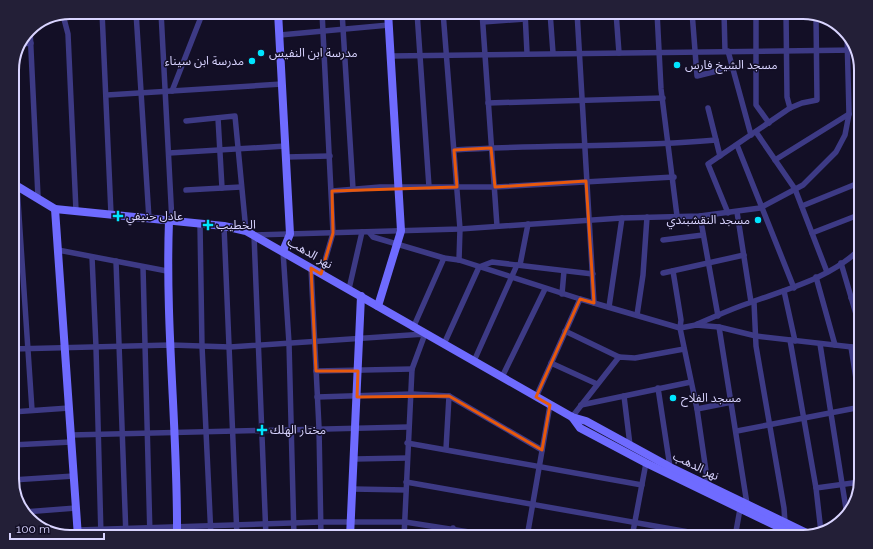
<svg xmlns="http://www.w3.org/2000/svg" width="873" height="549" font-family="Raleway,'Noto Sans Arabic',sans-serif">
	<rect width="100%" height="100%" fill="#130f26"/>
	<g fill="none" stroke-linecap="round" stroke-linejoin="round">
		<g stroke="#3d3a85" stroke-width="5.5">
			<polyline points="102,12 111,214"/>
			<polyline points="136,12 149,219"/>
			<polyline points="161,12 172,222"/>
			<polyline points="342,12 353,189"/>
			<polyline points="417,12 429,187"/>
			<polyline points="443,12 460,229 459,260"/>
			<polyline points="482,12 497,226"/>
			<polyline points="525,12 527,53"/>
			<polyline points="550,12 553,53"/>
			<polyline points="616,12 619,53"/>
			<polyline points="657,12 661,89 677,216"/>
			<polyline points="692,12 697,76 733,67"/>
			<polyline points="724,12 725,51"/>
			<polyline points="756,12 756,105 769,123"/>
			<polyline points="786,12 787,97 790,108"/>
			<polyline points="63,15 68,34 76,211"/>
			<polyline points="483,22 525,19"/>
			<polyline points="30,29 38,197"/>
			<polyline points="280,35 389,25"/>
			<polyline points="22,44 31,43"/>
			<polyline points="728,51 751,135"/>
			<polyline points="391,56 856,50"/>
			<polyline points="172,91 203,12"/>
			<polyline points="107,95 282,84"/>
			<polyline points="488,103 663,98"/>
			<polyline points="708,108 716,140"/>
			<polyline points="218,118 222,188"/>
			<polyline points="186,121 235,116 246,231"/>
			<polyline points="756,132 795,189 827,272"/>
			<polyline points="737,145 794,288"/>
			<path d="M 454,150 C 541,144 629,148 716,140 L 720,156"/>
			<polyline points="169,153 286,146"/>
			<polyline points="286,157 330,156"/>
			<polyline points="775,160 849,114"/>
			<polyline points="17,186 32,410"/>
			<polyline points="186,190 241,187"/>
			<polyline points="332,191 380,187 495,187 674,177"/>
			<polyline points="802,206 861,182"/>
			<polyline points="737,212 751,302"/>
			<polyline points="728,213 708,164 790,108 802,103 817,100 816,16"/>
			<polyline points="700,216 718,316"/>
			<polyline points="200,224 202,346 211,537"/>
			<polyline points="224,226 237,537"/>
			<polyline points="369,232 373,237 444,258 459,260 580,299"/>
			<polyline points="812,233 861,214"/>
			<polyline points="663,240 703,235"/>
			<polyline points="58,250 167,271"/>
			<polyline points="283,251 289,343 294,537"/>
			<polyline points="92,257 96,347 101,537"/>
			<polyline points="116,261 126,537"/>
			<polyline points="841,263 861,331"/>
			<polyline points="520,265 528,224"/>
			<polyline points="143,267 150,537"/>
			<polyline points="311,268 319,428 321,537"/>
			<polyline points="673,271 681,320 680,328 697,409 708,485"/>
			<polyline points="663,273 744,255"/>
			<polyline points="321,274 333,233 322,12"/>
			<polyline points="816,277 835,345"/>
			<polyline points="349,289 362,232"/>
			<polyline points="784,291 795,341"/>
			<polyline points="562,294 564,271"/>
			<polyline points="851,298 861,296"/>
			<polyline points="754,302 756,346 784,508 785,523"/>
			<polyline points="594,303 680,328 696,325 719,327 756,336 861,348"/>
			<polyline points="609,307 622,218"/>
			<polyline points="637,315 643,275 647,217"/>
			<path d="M 697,324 C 714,317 731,309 749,303 C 787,289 831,278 861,248"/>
			<polyline points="719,327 747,504"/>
			<polyline points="413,328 444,258"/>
			<polyline points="565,331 619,357"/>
			<polyline points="790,340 816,488 821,532"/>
			<polyline points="444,344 479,267 492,262 593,274"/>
			<polyline points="820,344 847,515"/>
			<polyline points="851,347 861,410"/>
			<polyline points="12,349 171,345 230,347 425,334 412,369 404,537"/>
			<polyline points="474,361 517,265"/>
			<polyline points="551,363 597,384"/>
			<polyline points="316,371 412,369"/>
			<polyline points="502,377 545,289"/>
			<polyline points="658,388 670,467"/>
			<polyline points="624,396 630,445"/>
			<polyline points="317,397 412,394 449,396 542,450"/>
			<polyline points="536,397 580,299 594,303 577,12"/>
			<polyline points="581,405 691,382"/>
			<polyline points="697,409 732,402"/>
			<polyline points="12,412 69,408"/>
			<polyline points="572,417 619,357 635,358 684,349"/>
			<polyline points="737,431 861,407"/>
			<polyline points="71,435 408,427"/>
			<polyline points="407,443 642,485"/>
			<polyline points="12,445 71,442"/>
			<polyline points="446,449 449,396"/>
			<polyline points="355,459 407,458"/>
			<polyline points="12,480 74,476"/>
			<polyline points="406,482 717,537"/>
			<polyline points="816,488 860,482"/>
			<polyline points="353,489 406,490"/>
			<polyline points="24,512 76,508"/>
			<polyline points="78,530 321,522 405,522 501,537"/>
			<polyline points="266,537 254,235 460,229 622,218 700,216 760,208 803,185 836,152 845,135 849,114 847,34"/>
			<polyline points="452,537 453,528"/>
			<polyline points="527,537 550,405"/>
			<polyline points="632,537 646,463"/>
			<polyline points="735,537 740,509"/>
		</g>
		<g stroke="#6f6bff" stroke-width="8">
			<polyline points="278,12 290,234 283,251"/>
			<polyline points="12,183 55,209 224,226 246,231 572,417 586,421 670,467 811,535"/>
			<polyline points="55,209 78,537"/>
			<path d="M 169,221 C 165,326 178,432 177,537"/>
			<polyline points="378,306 401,231 388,12"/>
			<polyline points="572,417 580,428 646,463 799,537"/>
			<polyline points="350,537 361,296"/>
		</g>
	</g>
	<path fill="none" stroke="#e8590c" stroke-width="3" stroke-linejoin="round" d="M 491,148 L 495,187 L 586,181 L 594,303 L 580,299 L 536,397 L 550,405 L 542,450 L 449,396 L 357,397 L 358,371 L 316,371 L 311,268 L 321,274 L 333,233 L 332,191 L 457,187 L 454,150 Z"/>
	<g fill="#00e5ff" stroke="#130f26" stroke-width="1.5">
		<circle cx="261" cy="53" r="4"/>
		<circle cx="252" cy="61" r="4"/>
		<circle cx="677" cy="65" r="4"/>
		<path d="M116 210h4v4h4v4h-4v4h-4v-4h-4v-4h4z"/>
		<circle cx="758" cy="220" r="4"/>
		<path d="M206 219h4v4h4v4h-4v4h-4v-4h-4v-4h4z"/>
		<circle cx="673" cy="398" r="4"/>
		<path d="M260 424h4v4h4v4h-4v4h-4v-4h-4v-4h4z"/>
	</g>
	<g text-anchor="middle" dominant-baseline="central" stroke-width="3" stroke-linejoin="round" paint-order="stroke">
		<g font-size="12" fill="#d9d4ff" stroke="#130f26" text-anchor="start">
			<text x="269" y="53">مدرسة ابن النفيس</text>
			<text x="244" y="61" text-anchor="end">مدرسة ابن سيناء</text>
			<text x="685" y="65">مسجد الشيخ فارس</text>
			<text x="126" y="216">عادل حنيفي</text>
			<text x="750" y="220" text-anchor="end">مسجد النقشبندي</text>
			<text x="216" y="225">الخطيب</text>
			<text x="681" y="398">مسجد الفلاح</text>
			<text x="270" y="430">مختار الهلك</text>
		</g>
		<g font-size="12" fill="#d9d4ff" stroke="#130f26">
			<text transform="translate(310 253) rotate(30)">نهر الدهب</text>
			<text transform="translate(696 466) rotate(26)">نهر الدهب</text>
		</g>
	</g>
	<path d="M0 0H873V549H0ZM70 19H803A51 51 0 0 1 854 70V479A51 51 0 0 1 803 530H70A51 51 0 0 1 19 479V70A51 51 0 0 1 70 19Z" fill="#231f37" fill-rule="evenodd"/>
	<path fill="none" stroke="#d9d4ff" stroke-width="2" d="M70 19H803A51 51 0 0 1 854 70V479A51 51 0 0 1 803 530H70A51 51 0 0 1 19 479V70A51 51 0 0 1 70 19Z"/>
	<path d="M10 533v6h94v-6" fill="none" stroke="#d9d4ff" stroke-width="2"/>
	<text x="16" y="533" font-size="12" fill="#d9d4ff" stroke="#130f26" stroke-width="3" paint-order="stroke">100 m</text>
</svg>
